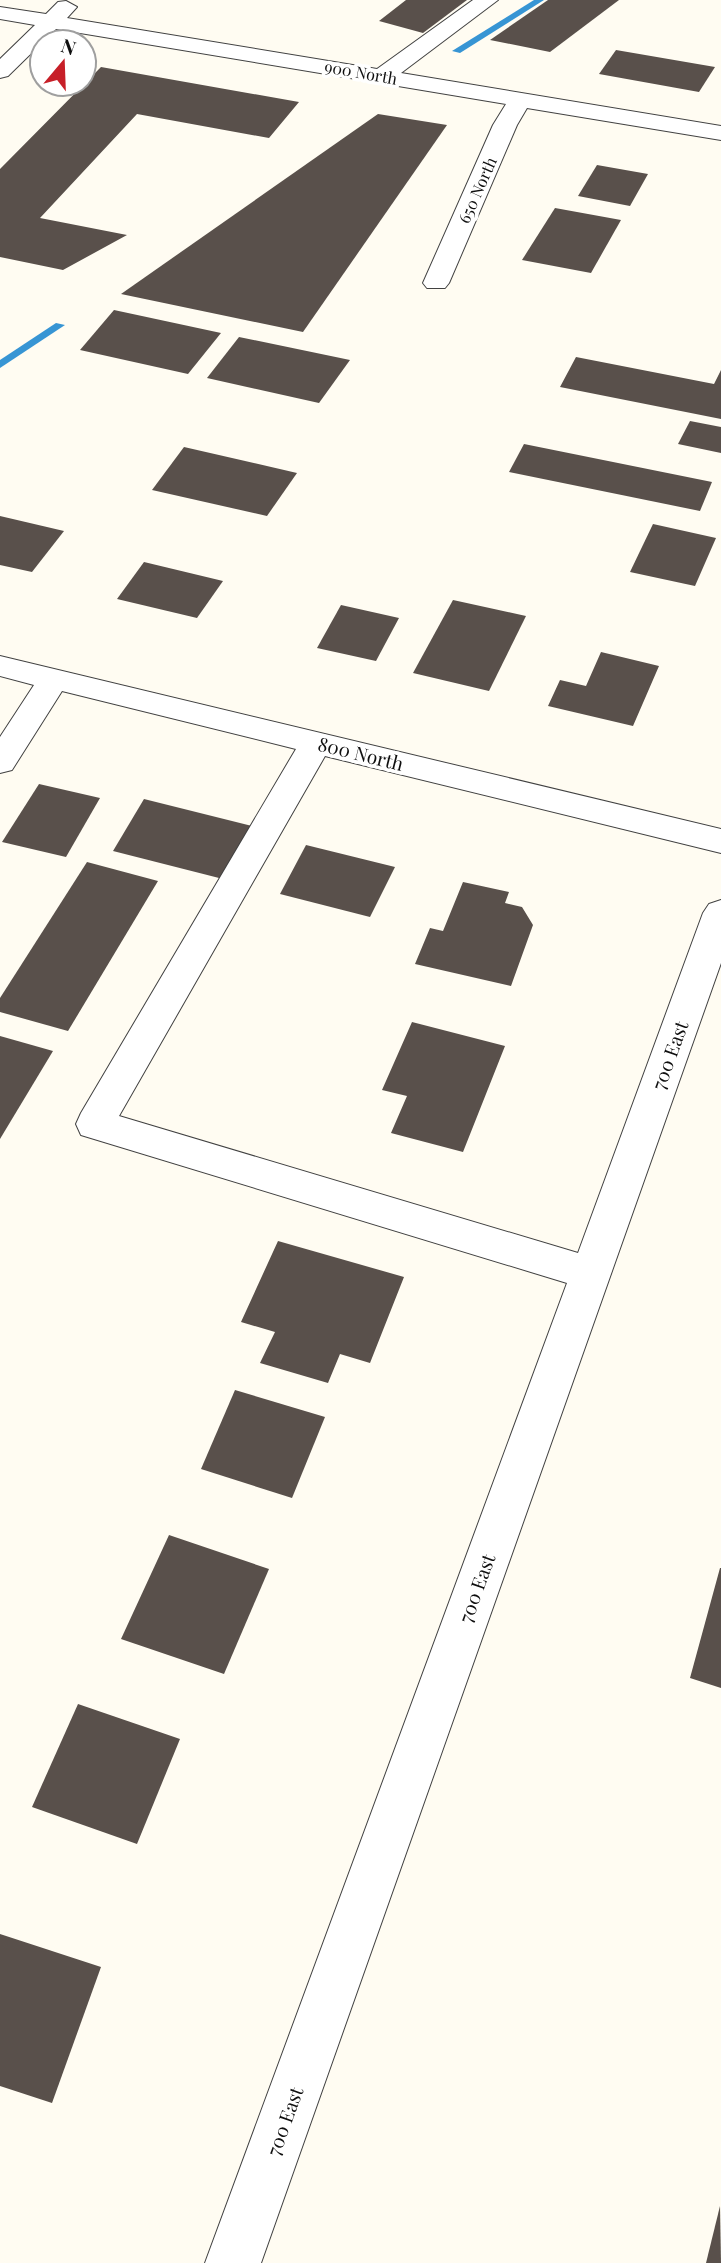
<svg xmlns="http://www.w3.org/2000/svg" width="721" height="2263" font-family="'Playfair Display',serif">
	<rect width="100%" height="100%" fill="#fffcf2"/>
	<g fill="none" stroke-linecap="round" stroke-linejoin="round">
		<g fill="#3795d4" fill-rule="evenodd">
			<polygon points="534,0 544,0 460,53 452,51"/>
			<polygon points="56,323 65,325 0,368 0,360"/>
		</g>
	</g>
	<g fill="#59504b">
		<polygon points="406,0 467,0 423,33 379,21"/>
		<polygon points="548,0 619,0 550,52 490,40"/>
		<polygon points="616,50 715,67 699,92 599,74"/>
		<polygon points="101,67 299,102 269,138 137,114 40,218 127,235 63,270 0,257 0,169"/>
		<polygon points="378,114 447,125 303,332 121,294"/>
		<polygon points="597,165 648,174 630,206 578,196"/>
		<polygon points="555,208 621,220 591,273 522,260"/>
		<polygon points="114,310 221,333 188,374 80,350"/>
		<polygon points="239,337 350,360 319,403 207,378"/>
		<polygon points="576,357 714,384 721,370 721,419 560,387"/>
		<polygon points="690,421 721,427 721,453 678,444"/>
		<polygon points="524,444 712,482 700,511 509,472"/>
		<polygon points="184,447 297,473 267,516 152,490"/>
		<polygon points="0,516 64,531 32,572 0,565"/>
		<polygon points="653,524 716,538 695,586 630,572"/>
		<polygon points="144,562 223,581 197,618 117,599"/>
		<polygon points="453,600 526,616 489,691 413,673"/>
		<polygon points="341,605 399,618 376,661 317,648"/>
		<polygon points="601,652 659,666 633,726 548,706 560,680 586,686"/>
		<polygon points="39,784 100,798 66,857 2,842"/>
		<polygon points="144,799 252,826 223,879 113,851"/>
		<polygon points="306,845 395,867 370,917 280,894"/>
		<polygon points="87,862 158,881 68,1031 0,1012 0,998"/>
		<polygon points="463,882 509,892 505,903 522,907 533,925 511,986 415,964 430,928 443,931"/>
		<polygon points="412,1022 505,1046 463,1152 391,1133 407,1096 382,1090"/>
		<polygon points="0,1036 53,1051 0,1139"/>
		<polygon points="278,1241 404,1277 370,1363 340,1354 328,1383 260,1363 275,1332 241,1322"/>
		<polygon points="235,1390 325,1417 292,1498 201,1469"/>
		<polygon points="169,1535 269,1569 224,1674 121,1639"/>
		<polygon points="720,1568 721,1568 721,1688 690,1678"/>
		<polygon points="78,1704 180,1739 137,1844 32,1807"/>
		<polygon points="0,1934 101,1967 52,2103 0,2086"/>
		<polygon points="720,2206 721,2263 706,2263"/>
	</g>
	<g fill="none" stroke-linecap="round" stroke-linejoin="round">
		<g stroke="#424242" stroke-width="2">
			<g id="minor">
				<polygon points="473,0 498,0 401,73 721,126 721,140 527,108 517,125 449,283 445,288 427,288 423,283 493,125 506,104 56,29 8,76 0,78 0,59 35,25 0,19 0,7 46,14 58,2 66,1 77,7 67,18 377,69"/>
				<polygon points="0,656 721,829 721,853 325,756 119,1116 578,1253 703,913 709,904 721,900 721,963 261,2263 205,2263 567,1283 81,1135 76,1124 81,1113 296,749 62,691 12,770 0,773 0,737 34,685 0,676"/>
			</g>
		</g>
		<use href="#minor" fill="#fff" fill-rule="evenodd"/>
	</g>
	<g text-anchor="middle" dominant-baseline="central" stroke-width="7" stroke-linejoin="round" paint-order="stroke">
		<g font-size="16" fill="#0f0f0f" stroke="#fff">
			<text transform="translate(361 72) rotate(10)">900 North</text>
			<text transform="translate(477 190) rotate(-66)">650 North</text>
		</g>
		<g font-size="19" fill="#0f0f0f" stroke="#fff">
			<text transform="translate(361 753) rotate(14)">800 North</text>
			<text transform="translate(669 1055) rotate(-70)">700 East</text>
			<text transform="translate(476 1588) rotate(-70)">700 East</text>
			<text transform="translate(284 2121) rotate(-70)">700 East</text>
		</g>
	</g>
	<g transform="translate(63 63) rotate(19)"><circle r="33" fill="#ffffff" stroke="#9f9f9f" stroke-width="2"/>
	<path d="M0-5L12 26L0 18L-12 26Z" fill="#c71f28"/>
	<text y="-10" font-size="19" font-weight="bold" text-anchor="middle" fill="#0f0f0f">N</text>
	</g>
</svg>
